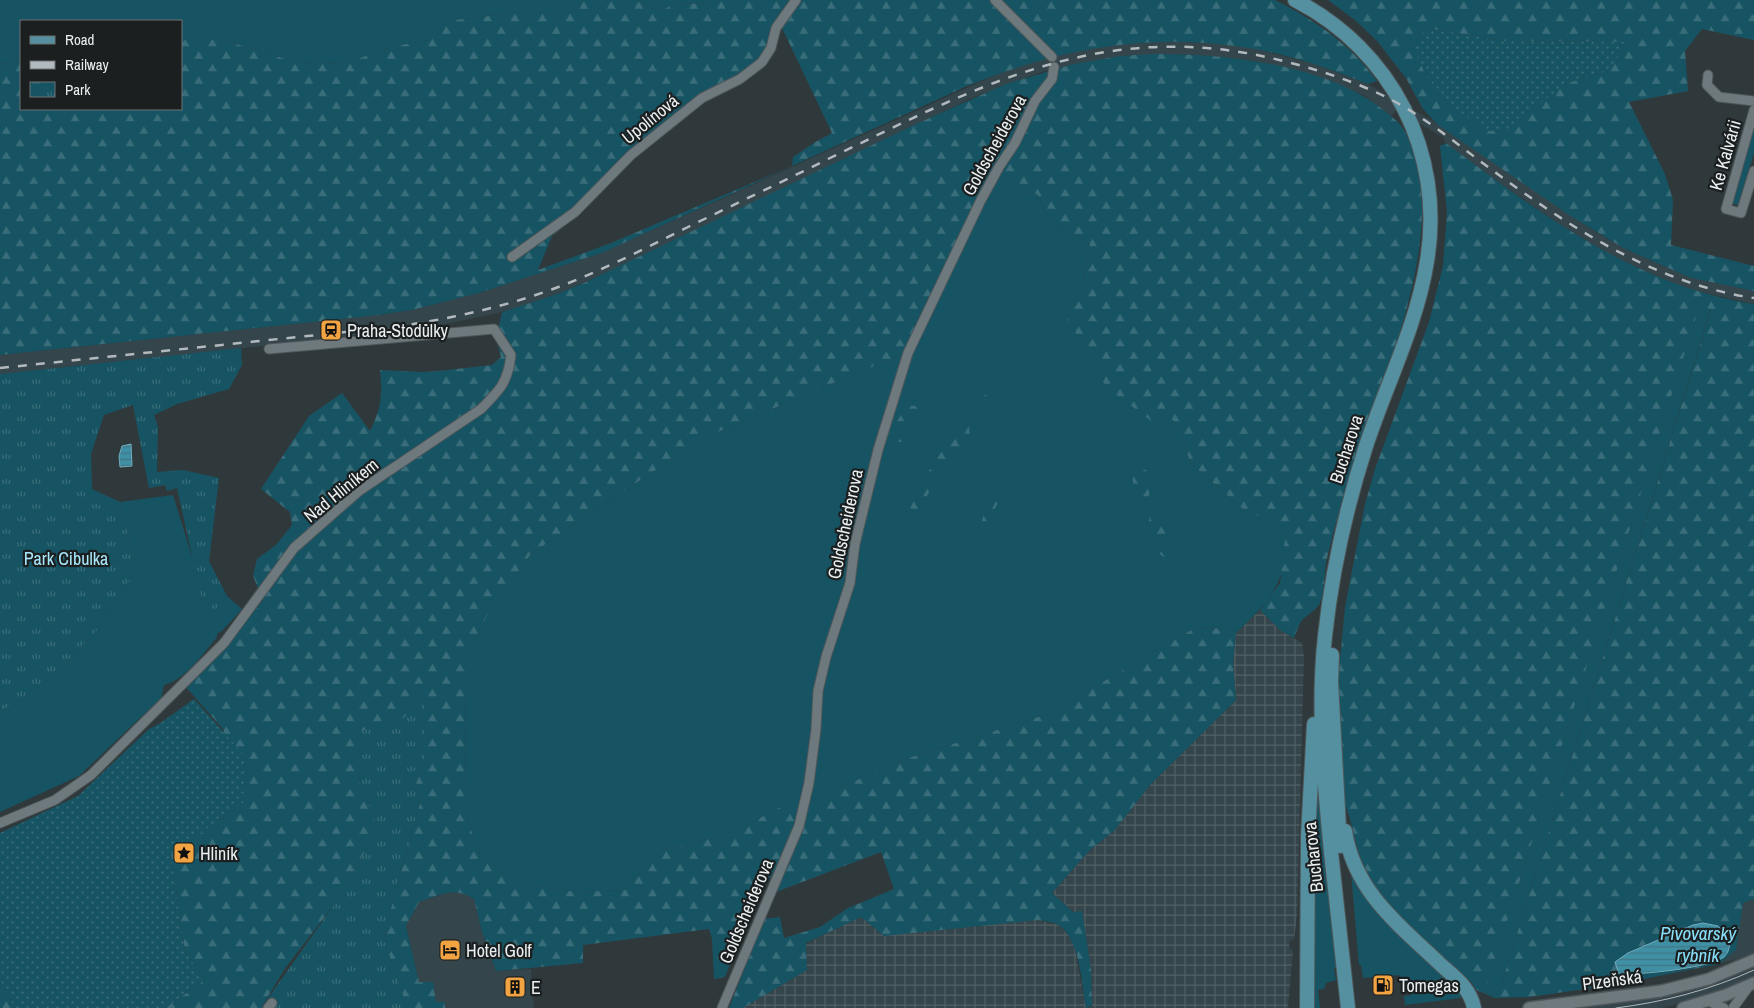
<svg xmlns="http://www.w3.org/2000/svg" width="1754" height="1008" font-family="'Archivo Narrow',sans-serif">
	<defs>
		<pattern id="industrial-grid" width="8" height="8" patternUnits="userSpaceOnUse" patternTransform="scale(1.25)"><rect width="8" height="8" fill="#34454b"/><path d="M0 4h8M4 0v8" fill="none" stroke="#526065"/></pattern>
		<pattern id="forest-firs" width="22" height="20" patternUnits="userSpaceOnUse" patternTransform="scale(1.25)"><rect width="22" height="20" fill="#175463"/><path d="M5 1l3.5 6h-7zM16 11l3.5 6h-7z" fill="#396d7a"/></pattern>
		<pattern id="park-tufts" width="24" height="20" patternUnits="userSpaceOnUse" patternTransform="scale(1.25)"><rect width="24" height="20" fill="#175463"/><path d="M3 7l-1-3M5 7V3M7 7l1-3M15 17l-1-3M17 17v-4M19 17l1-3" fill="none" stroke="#396d7a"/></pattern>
		<pattern id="garden-dots" width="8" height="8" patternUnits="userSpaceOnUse" patternTransform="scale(1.25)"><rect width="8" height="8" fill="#175463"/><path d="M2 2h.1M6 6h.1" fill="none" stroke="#396d7a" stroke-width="1.8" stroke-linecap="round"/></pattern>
		<pattern id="water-rules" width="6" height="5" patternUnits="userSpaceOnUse" patternTransform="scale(1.25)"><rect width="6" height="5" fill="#3f8fa5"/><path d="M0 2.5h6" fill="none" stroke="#417685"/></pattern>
	</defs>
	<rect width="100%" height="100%" fill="#2f393c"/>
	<g fill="#34454b">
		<polygon points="1152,41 1219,43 1251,48 1315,64 1368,84 1445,128 1597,233 1623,248 1691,278 1754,291 1754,304 1687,289 1618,259 1562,226 1484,172 1446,143 1442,135 1440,136 1397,109 1391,117 1364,95 1311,76 1249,60 1184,54 1120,56 1041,72 972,98 624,265 557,294 506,311 424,329 0,374 0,355 379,315 412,310 479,293 602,253 1002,72 1072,51 1119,44"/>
		<polygon points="447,893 464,893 474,899 482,932 496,971 531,969 534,1008 445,1008 445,1002 436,1002 419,982 406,926 419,902"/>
		<polygon points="1754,899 1754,954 1719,964 1736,950 1743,903"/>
		<polygon points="1754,967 1754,977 1746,980 1728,989 1675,1005 1662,1008 1577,1008 1660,997 1709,984"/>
	</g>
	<g fill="url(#industrial-grid)">
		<polygon points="1260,610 1280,630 1302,643 1304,656 1297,916 1294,939 1290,941 1289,946 1293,951 1288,1008 1088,1008 1092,1006 1091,969 1082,912 1073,912 1052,893 1090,850 1115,830 1150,785 1236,700 1233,664 1236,633"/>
		<polygon points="861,916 1038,920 1059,925 1072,939 1075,949 1086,1008 743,1008 807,970 806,944"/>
	</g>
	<g fill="#175463">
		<polygon points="0,0 583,0 578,10 554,15 531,11 438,22 429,40 395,46 342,64 296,62 223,40 181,40 181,21 21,21 21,62 0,64"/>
		<polygon points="636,0 719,0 718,3 673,4 663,10 650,8"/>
		<polygon points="1754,124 1754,153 1738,205 1730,203"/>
		<path d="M 991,174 L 1024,193 L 1037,194 L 1051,224 L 1090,243 L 1082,286 L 1067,318 L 1172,419 L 1182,433 L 1190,463 L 1250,515 L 1275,515 C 1278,523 1285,533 1285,541 C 1287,585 1265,605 1236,633 L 1224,628 L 1193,629 L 1048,714 L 893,763 L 808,803 L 804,797 L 770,812 L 743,828 L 688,845 L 664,849 L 625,890 L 576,892 L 513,883 L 479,852 L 466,815 L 465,666 L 486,617 L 530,555 L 582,518 L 708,436 L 905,353 Z"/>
		<polygon points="1700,303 1711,309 1498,995 1485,992"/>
		<path d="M 173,495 L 194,563 L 204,610 L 209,616 L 227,596 L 242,609 L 223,630 L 217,634 L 217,637 C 203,654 185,680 164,685 L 161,698 L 79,776 L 0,812 L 0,712 L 55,676 L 97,630 L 137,570 L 120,502 Z"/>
		<polygon points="1316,763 1338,968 1334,968 1336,980 1326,983 1324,989 1318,990 1320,1008 1310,1008"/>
		<polygon points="1351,872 1378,915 1459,989 1461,998 1405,1005 1404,996 1411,995 1410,986 1403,984 1399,975 1363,978 1361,965 1359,965"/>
	</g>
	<g fill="url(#forest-firs)" fill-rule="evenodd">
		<path d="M 583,0 L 636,0 L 650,8 L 663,10 L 673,4 L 717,3 L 719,0 L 1275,0 C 1315,20 1350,44 1377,81 L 1368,84 C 1340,73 1312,62 1282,55 C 1172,28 1070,44 967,86 L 602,253 L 479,293 L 412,310 L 379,315 L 0,355 L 0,64 L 21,62 L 21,109 L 181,109 L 181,40 L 223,40 L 296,62 L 342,64 L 395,46 L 429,40 L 438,22 L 531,11 L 554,15 L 578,10 ZM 781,26 L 832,133 L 817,141 L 793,157 L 792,166 L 611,243 L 538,270 L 552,236 L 583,211 L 635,157 L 698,104 L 775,49 Z"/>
		<path d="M 1328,0 L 1754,0 L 1754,40 L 1702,29 L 1685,51 L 1688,91 L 1629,102 L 1665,174 L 1673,200 L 1671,245 L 1754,266 L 1754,291 L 1691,278 L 1623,248 L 1569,215 L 1438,125 L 1423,109 L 1406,78 L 1377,41 L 1355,20 ZM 1426,28 L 1505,41 L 1627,42 L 1610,70 L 1565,84 Z"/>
		<path d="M 1152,54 C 1223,53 1323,64 1381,108 C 1389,115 1399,121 1404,130 C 1459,228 1373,398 1344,496 C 1337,518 1331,540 1326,563 C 1324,575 1325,591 1320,603 C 1316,611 1305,615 1300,623 C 1298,627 1296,633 1294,638 L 1280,630 L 1260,610 L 1280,583 L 1285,539 L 1275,516 L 1250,515 L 1190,463 L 1182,433 L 1172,419 L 1157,425 L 1106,387 L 1067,318 L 1082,286 L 1090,243 L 1051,224 L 1037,194 L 1024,193 L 991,174 L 905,353 L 708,436 L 582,518 L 530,555 L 486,617 L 465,666 L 466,815 L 479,852 L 513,883 L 576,892 L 625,890 L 664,849 L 688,845 L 743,828 L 770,812 L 804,796 L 782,860 L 757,897 L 725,977 L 714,979 L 712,939 L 709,929 L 583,945 L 583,963 L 496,971 L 482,932 L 474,899 C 454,886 440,895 419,902 L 406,926 L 419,982 L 433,982 L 436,1002 L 445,1002 L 445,1008 L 407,1008 L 385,943 L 386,926 L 420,803 L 416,783 L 425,763 L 425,705 L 420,695 C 408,727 386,726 356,732 L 360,783 L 375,819 L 365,852 L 334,905 L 286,967 L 261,1008 L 165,1008 L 205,980 L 185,952 L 171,854 L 244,802 L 223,729 L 185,686 C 214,660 239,631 263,600 L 253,576 L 257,559 L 276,545 L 292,525 L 290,512 L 261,489 L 309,416 L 342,393 L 370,431 C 381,409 383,395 380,370 L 424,372 L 448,370 L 492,365 L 501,357 L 496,338 L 502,312 L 557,294 L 586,282 L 916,124 L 1006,84 L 1074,64 L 1120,56 Z"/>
		<path d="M 1446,143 C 1539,213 1636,286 1754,304 L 1754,899 L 1743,903 L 1736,950 L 1719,964 L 1613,985 L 1529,997 L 1495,998 L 1476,990 L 1472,983 C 1432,947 1383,911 1361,860 C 1354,842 1353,823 1345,805 L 1338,682 L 1345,607 L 1365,504 L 1375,469 L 1429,322 L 1443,266 L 1447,212 L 1440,146 ZM 1700,304 L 1711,310 L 1498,995 L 1485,992 ZM 1730,948 C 1727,953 1725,957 1719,960 C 1696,971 1658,971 1632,975 Z"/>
		<path d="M 986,394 L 988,397 L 969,428 L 970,436 L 963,449 L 948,468 L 937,476 L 920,510 L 912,517 L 908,516 C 918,476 961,427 986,394 Z"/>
		<polygon points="907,405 915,406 921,411 901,442 893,442 890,433"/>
		<path d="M 1141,467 L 1151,474 L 1149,496 L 1165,532 L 1170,551 L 1164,557 L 1158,553 L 1153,534 L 1148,526 C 1153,507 1142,500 1134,485 C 1132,481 1133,474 1133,469 Z"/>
		<path d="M 998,490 L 1004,491 L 989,520 L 992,537 L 985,538 L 981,535 C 979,518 989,503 998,490 Z"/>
		<path d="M 1225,628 L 1236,633 L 1233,664 L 1236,700 L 1150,785 L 1115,830 L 1090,850 L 1052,893 L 1073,912 L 1082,911 L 1091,969 L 1092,1006 L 1086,1008 C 1082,986 1080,940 1060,926 C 1054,922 1045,921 1038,920 L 884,936 L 861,917 L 806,943 L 807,970 L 743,1008 L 729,1008 L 764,919 L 780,917 L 784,938 L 820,927 L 848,908 L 894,889 L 881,852 L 776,892 L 801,827 L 808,803 L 893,763 L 1048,714 L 1193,629 Z"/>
		<polygon points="0,979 2,981 15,1008 0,1008"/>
	</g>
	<g fill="url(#park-tufts)">
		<polygon points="241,348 242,365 229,389 177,404 154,415 158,427 157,472 183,470 219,478 209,561 227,596 209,617 204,610 177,488 167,491 165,485 149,488 133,405 104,415 91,454 92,489 120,502 137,570 97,630 55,676 0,712 0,374"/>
		<path d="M 420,694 L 425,705 L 425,763 L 416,783 L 420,803 L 386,926 L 385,942 L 407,1008 L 261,1008 L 334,905 L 365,852 L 375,819 L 360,783 L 355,732 C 384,726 410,726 420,694 Z"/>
	</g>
	<g fill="url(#garden-dots)">
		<polygon points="1426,28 1505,41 1627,42 1610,70 1565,84 1506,130 1488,131 1452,107 1424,72 1414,47"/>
		<polygon points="194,699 244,755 244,802 171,854 185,952 205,980 165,1008 15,1008 0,979 0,833 78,796 149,729 159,724"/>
	</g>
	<g fill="url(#water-rules)" stroke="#72acbc">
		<polygon points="131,444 132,466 120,467 119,456 122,446"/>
		<path d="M 1703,923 L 1718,926 L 1730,939 C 1730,946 1729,952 1724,957 C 1710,968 1639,975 1619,974 L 1615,962 L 1628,953 L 1693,925 Z"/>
	</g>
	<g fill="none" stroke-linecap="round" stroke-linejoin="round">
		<g stroke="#4e5659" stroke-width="11">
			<g id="minor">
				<polyline points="995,0 1052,57"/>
				<polyline points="1708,75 1707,85 1719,97 1754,101"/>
				<polyline points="1754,110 1726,209 1741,213 1754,171"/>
				<polyline points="512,257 575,212 631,155 702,98 740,79 762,62 771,48 776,28 796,0"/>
				<path d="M 0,823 L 55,800 L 91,775 L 224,643 L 294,548 L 359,491 L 481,409 C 500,390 508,382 511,355 L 494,329 L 269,349"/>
				<polyline points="1708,1001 1724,1008"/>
				<polyline points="268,1008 272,1003"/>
				<polyline points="722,1008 799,826 809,783 816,729 818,691 826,657 850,583 855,544 878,450 908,353 981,200 999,167 1015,143 1035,101 1052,79 1054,67"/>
				<polyline points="1733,1008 1749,986"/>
			</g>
		</g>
		<g stroke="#4e5659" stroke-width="14">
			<g id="secondary">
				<polyline points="1529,1008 1661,991 1709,979 1754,960"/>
				<polyline points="1683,1008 1726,995 1754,983"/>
			</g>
		</g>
		<g stroke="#4e5659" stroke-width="16">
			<g id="primary">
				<path d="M 1295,0 C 1392,50 1445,153 1427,261 C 1417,325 1386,385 1366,446 C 1346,508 1332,571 1325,636 C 1317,708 1324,780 1331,852 C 1337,904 1342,956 1348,1008"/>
				<polyline points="1332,655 1331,682 1340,846"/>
				<path d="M 1345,831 C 1354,891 1399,925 1440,964 C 1454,977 1470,987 1474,1008"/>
				<polyline points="1307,1008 1308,836 1314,724"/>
			</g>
		</g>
		<use href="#minor" stroke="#6e797d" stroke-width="9"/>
		<use href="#secondary" stroke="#6e797d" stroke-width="11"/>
		<use href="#primary" stroke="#5590a0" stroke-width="14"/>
		<path stroke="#b3babd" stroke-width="1" d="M 1616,1008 C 1664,1002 1710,990 1754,970"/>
		<path stroke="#b3babd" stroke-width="2.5" stroke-dasharray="9 9" stroke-linecap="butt" d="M 0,368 L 394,327 C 448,319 501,308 553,289 C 599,272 644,249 688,227 C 735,204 782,182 828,159 C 969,91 1089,24 1252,54 C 1297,63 1345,77 1386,97 C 1422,115 1453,141 1484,164 C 1565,224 1652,283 1754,298"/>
	</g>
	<defs>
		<g id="station-square" transform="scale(1.125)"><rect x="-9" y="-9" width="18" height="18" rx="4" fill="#f3a442" stroke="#1b1f20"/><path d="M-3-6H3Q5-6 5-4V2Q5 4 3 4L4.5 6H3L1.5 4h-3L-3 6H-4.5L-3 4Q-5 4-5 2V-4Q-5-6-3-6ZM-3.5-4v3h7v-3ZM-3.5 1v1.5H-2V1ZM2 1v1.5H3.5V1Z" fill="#111"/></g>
		<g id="sight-square" transform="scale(1.125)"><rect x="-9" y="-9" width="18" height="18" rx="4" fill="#f3a442" stroke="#1b1f20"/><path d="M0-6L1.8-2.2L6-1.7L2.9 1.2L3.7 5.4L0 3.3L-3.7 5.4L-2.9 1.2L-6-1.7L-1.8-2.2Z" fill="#111"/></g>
		<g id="hotel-square" transform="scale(1.125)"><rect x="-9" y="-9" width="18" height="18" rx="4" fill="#f3a442" stroke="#1b1f20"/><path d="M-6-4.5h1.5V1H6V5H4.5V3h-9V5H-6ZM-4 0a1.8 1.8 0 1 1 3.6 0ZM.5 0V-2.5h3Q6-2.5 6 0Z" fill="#111"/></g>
		<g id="fuel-square" transform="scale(1.125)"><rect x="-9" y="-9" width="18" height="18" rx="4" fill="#f3a442" stroke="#1b1f20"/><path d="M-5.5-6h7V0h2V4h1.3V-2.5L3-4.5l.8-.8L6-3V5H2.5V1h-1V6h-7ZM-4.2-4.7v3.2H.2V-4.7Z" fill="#111"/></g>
		<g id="building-square" transform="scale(1.125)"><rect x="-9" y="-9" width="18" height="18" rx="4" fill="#f3a442" stroke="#1b1f20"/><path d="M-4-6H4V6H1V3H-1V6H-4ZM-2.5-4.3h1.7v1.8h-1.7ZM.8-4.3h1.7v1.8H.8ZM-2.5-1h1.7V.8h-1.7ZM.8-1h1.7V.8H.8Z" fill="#111"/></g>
	</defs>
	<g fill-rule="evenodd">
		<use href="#station-square" x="331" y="330"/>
		<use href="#sight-square" x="184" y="853"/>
		<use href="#hotel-square" x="450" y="950"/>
		<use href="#fuel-square" x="1383" y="985"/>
		<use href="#building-square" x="515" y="987"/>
	</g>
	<g text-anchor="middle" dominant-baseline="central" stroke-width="4.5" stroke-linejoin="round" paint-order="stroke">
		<g font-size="18" fill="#eaf0f2" stroke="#1b1f20">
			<text transform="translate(650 119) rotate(-39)">Upolínová</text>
			<text transform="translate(994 145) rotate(-61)">Goldscheiderova</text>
			<text transform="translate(1725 155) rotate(-74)">Ke Kalvárii</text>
			<text transform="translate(1346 449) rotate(-72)">Bucharova</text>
			<text transform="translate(341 490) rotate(-39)">Nad Hliníkem</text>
			<text transform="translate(845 524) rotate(-78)">Goldscheiderova</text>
			<text transform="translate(1313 857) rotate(-96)">Bucharova</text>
			<text transform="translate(746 911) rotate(-67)">Goldscheiderova</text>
			<text transform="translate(1612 980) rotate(-8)">Plzeňská</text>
		</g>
		<g font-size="18" fill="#eaf0f2" stroke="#1b1f20" text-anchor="start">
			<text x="347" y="330">Praha-Stodůlky</text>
			<text x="200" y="853">Hliník</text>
			<text x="466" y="950">Hotel Golf</text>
			<text x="1399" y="985">Tomegas</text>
			<text x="531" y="987">E</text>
		</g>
		<g font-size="18" fill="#a9e8fb" stroke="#1b1f20">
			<text x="66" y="558">Park Cibulka</text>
		</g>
		<g font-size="19" font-style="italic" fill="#89e0fa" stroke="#1b1f20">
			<text x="1698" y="933">Pivovarský<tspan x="1698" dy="22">rybník</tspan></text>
		</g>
	</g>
	<rect x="20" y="20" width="162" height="90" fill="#1b1f20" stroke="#6e7374"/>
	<rect x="30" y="36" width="25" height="8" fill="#5590a0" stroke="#6e7374"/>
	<text x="65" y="45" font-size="15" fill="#eaf0f2">Road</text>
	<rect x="30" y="61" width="25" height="8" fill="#b3babd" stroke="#6e7374"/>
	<text x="65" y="70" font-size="15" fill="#eaf0f2">Railway</text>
	<rect x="30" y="82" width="25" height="15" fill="url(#park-tufts)" stroke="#6e7374"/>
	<text x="65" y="95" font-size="15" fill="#eaf0f2">Park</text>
</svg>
